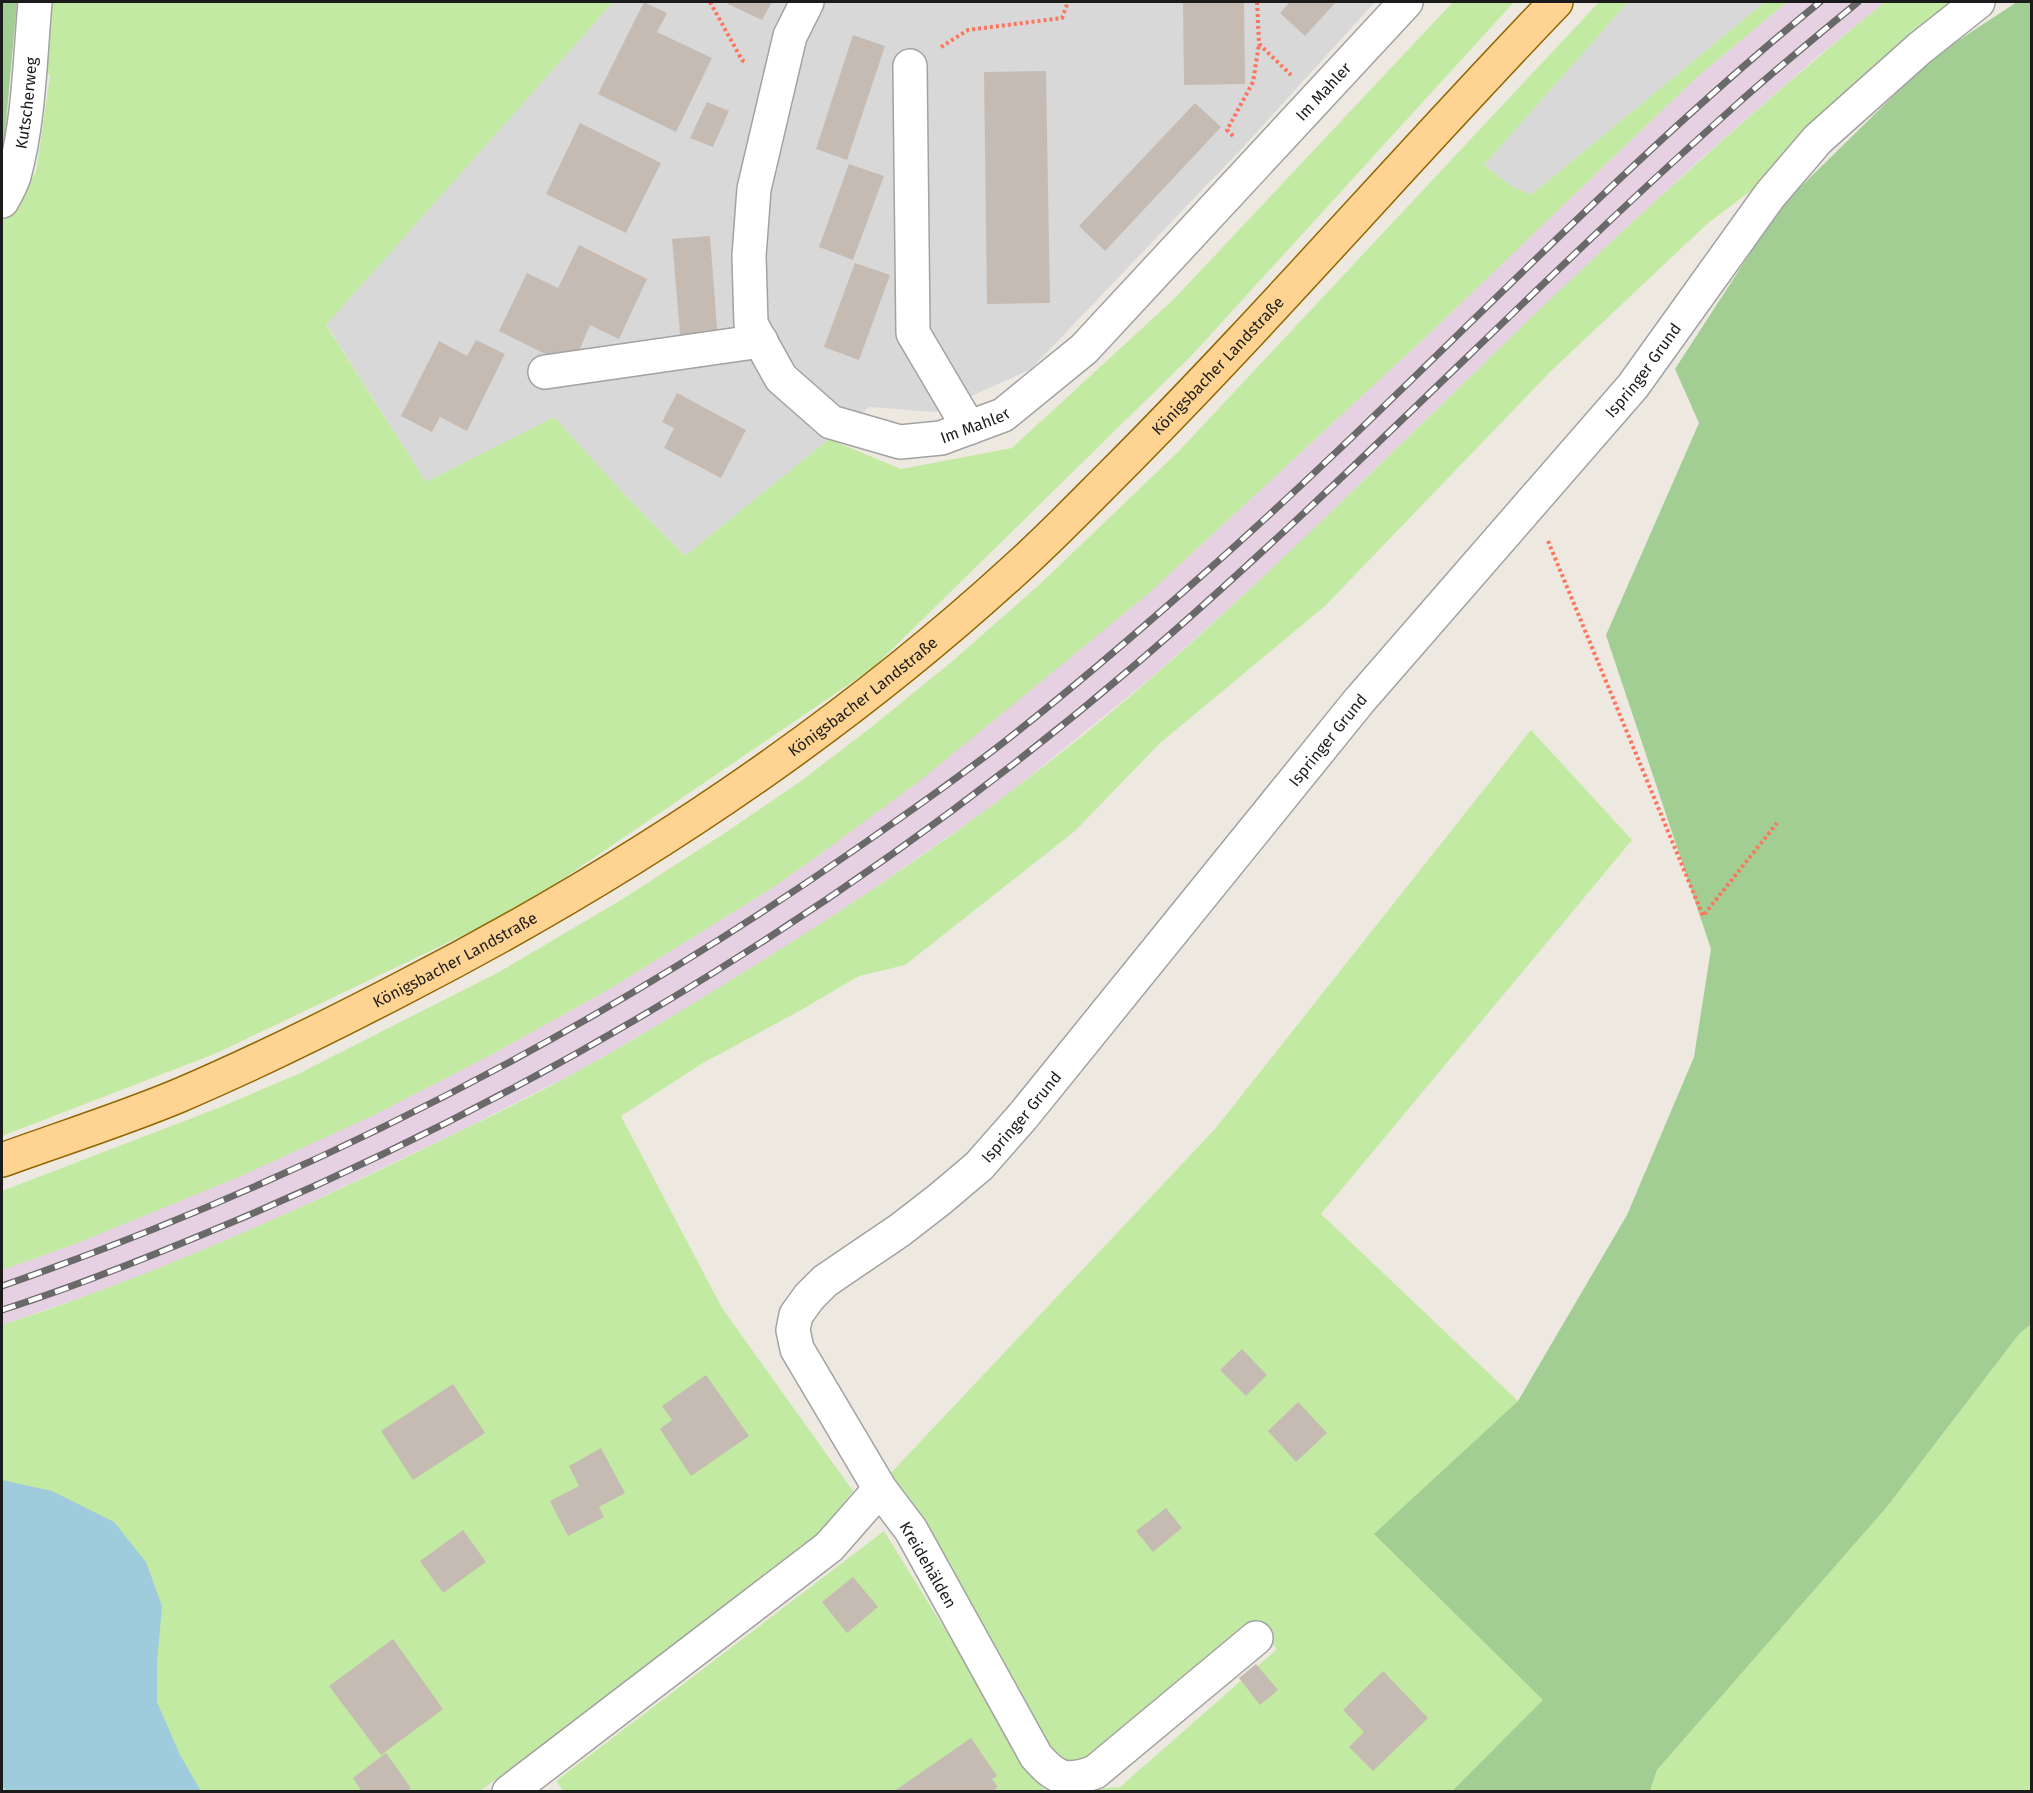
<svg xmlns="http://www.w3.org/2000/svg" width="2033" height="1793" font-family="'Fira Sans',sans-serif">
	<rect width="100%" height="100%" fill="#ede9e0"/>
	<g fill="#d9d8d8">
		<polygon points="613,2 1375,2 1244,146 1031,369 936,412 869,407 685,556 623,493 554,417 426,482 326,324"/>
		<polygon points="1628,2 1765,2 1531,195 1511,186 1484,165"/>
	</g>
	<polygon fill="#e6d1e2" points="1787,2 1885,2 1816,58 1695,164 1536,313 1265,576 1151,678 1002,799 833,917 687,1008 577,1072 462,1130 257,1228 137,1278 2,1325 2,1270 75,1244 372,1116 489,1056 611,988 769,890 819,855 1148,594 1430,333 1697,77"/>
	<g fill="#c3eaa2">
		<polygon points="45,2 613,2 326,325 426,482 554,417 623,493 685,556 829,439 901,469 1012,448 1174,299 1453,2 1514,2 1193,354 873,668 520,908 217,1053 2,1136 2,220 36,172 50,76 38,60"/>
		<polygon points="1599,2 1628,2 1484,165 1511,186 1531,195 1765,2 1787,2 1697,77 1430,333 1148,594 922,779 819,855 769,890 611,988 489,1056 372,1116 241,1176 75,1244 2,1270 2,1191 218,1108 296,1075 501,971 621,900 728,831 801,781 874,725 955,659 1039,585 1179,451"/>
		<path d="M 1885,2 L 1961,2 L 1778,170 L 1707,224 L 1551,371 L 1325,606 L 1160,743 L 1075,831 L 905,965 L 859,976 L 801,1010 L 703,1063 L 621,1116 L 722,1308 L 853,1491 L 808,1547 L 480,1791 L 2,1791 L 2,1325 C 143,1279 278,1220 411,1155 C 467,1128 524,1101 578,1071 C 636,1039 693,1004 749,969 C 891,881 1029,785 1155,675 C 1287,559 1410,434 1536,313 C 1649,205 1764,100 1885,2 Z"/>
		<polygon points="1531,730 1632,840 1321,1214 1518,1401 1375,1534 1544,1700 1452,1791 1063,1791 1120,1787 1277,1649 1256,1624 1085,1760 1057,1764 888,1476 1215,1129"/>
		<polygon points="2031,1324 2031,1791 1650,1792 1657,1770 1886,1508 2019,1334"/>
		<polygon points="884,1531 1045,1791 564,1792 556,1781"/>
	</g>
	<g fill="#a2ce93">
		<polygon points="2,2 17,2 2,166"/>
		<polygon points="2017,2 2031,2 2031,1324 2019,1334 1886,1508 1657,1770 1650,1791 1452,1791 1543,1700 1374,1534 1518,1401 1627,1215 1694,1057 1711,949 1606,635 1699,423 1675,369 1780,207 1933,57"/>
	</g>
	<polygon fill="#9eccdd" points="2,1480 52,1491 114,1522 146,1562 162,1606 157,1664 157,1702 180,1755 201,1791 10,1792 2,1787"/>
	<g fill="#c5bbb3">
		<polygon points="644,2 667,13 657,32 712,58 676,132 598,94"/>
		<polygon points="729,2 772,2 762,20 728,4"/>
		<polygon points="1183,2 1244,2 1245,84 1184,85"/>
		<polygon points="1290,2 1336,2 1305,36 1280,13"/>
		<polygon points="853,35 885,46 847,160 816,149"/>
		<polygon points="1046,71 1050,303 987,304 984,72"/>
		<polygon points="707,102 729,111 713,147 690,138"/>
		<polygon points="1195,103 1221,127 1105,251 1079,226"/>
		<polygon points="580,123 661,163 626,233 546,194"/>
		<polygon points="849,164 884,176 853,260 819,247"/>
		<polygon points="710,236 718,341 681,345 672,239"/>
		<polygon points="579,245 647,279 619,339 590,325 572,367 499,331 527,273 558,288"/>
		<polygon points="855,263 890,275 859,360 824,347"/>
		<polygon points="476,340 505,354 467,431 440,417 432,432 401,416 439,341 467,356"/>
		<polygon points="677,393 746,430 721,478 664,448 674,428 662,422"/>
		<polygon points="1242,1349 1267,1375 1246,1396 1220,1370"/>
		<polygon points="706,1375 749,1436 691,1476 660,1429 672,1420 662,1406"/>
		<polygon points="453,1384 485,1433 413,1480 381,1431"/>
		<polygon points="1298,1402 1327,1433 1296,1462 1268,1431"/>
		<polygon points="601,1448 625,1493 599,1507 604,1517 568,1536 550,1501 579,1486 569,1466"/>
		<polygon points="1166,1508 1182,1528 1153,1552 1136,1531"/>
		<polygon points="463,1530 486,1562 443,1593 420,1561"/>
		<polygon points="853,1577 878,1607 847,1633 822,1602"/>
		<polygon points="393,1639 443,1709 381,1755 329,1686"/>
		<polygon points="1256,1664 1278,1690 1260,1705 1239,1678"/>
		<polygon points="1383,1671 1428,1718 1373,1771 1349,1747 1364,1732 1343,1710"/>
		<polygon points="971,1738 997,1776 992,1779 998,1787 992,1792 893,1792"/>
		<polygon points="386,1753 411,1788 407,1792 362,1792 353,1778"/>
	</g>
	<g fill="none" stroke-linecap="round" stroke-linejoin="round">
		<g stroke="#a2a2a2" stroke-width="36">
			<g id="minor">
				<path id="s1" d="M 807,2 L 790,36 L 754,189 L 749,256 L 751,324 L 781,378 L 831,422 L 900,442 L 941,438 L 1003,415 L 1084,349 L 1406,2"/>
				<polyline points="910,66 913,333 969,428"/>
				<path id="s2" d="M 2,201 C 6,194 11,185 14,176 C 29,121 30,59 35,2"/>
				<polyline points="545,372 761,341"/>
				<path id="s3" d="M 1256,1638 L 1095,1772 C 1066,1783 1056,1779 1036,1756 L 911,1530 L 880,1489 L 797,1349 L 793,1330 L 796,1315 L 809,1297 L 825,1281 L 900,1230 L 940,1199 L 979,1166 L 1023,1116 L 1359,701 L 1633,386 L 1770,195 L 1818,139 L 1920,48 L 1978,2"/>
				<polyline points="509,1792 829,1547 880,1489"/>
			</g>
		</g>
		<g stroke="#926600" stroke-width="36">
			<g id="major">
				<path id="s4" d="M 2,1160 C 60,1139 120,1120 178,1096 C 253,1064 328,1027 401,989 C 623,875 834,736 1018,567 C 1050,538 1080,507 1110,477 C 1264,323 1406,158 1556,2"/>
			</g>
		</g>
		<g stroke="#fe755f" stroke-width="4" stroke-dasharray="3 3" stroke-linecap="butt">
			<polyline points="710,2 742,60 747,63"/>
			<polyline points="1257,2 1259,44 1291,75"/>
			<polyline points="941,47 968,30 1062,18 1068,2"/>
			<polyline points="1233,136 1227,130 1253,82 1259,44"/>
			<polyline points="1548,541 1703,916 1777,823"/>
		</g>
		<use href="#minor" stroke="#fff" stroke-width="33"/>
		<use href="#major" stroke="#ffd493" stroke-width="33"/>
		<g stroke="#696969" stroke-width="7">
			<g id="rail">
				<path d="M 2,1286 C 308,1179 597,1030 863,844 C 915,808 968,771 1018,731 C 1080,682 1140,630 1199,578 C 1411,392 1601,180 1820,2"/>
				<path d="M 2,1310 C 86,1283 167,1250 249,1215 C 568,1078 872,890 1136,664 C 1344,486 1531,287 1735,106 C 1775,70 1817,36 1858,2"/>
			</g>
		</g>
		<use href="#rail" stroke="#fff" stroke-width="4.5" stroke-dasharray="14" stroke-linecap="butt"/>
	</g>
	<g text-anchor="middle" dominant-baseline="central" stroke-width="6" stroke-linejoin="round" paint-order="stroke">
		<g font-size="16" fill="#1b1b1b" stroke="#fff">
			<text stroke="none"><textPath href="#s1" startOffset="1094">Im Mahler</textPath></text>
			<text stroke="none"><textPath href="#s2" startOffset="102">Kutscherweg</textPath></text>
			<text stroke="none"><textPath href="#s4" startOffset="1468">Königsbacher Landstraße</textPath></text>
			<text stroke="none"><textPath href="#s3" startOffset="2058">Ispringer Grund</textPath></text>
			<text stroke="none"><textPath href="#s1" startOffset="608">Im Mahler</textPath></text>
			<text stroke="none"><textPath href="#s4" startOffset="982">Königsbacher Landstraße</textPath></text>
			<text stroke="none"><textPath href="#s3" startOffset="1572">Ispringer Grund</textPath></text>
			<text stroke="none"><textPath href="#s4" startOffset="496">Königsbacher Landstraße</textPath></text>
			<text stroke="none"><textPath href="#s3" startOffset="1086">Ispringer Grund</textPath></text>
			<text transform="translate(928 1565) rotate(60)">Kreidehälden</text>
		</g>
	</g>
	<rect width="2033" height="1793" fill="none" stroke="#1b1b1b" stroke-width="6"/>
</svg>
